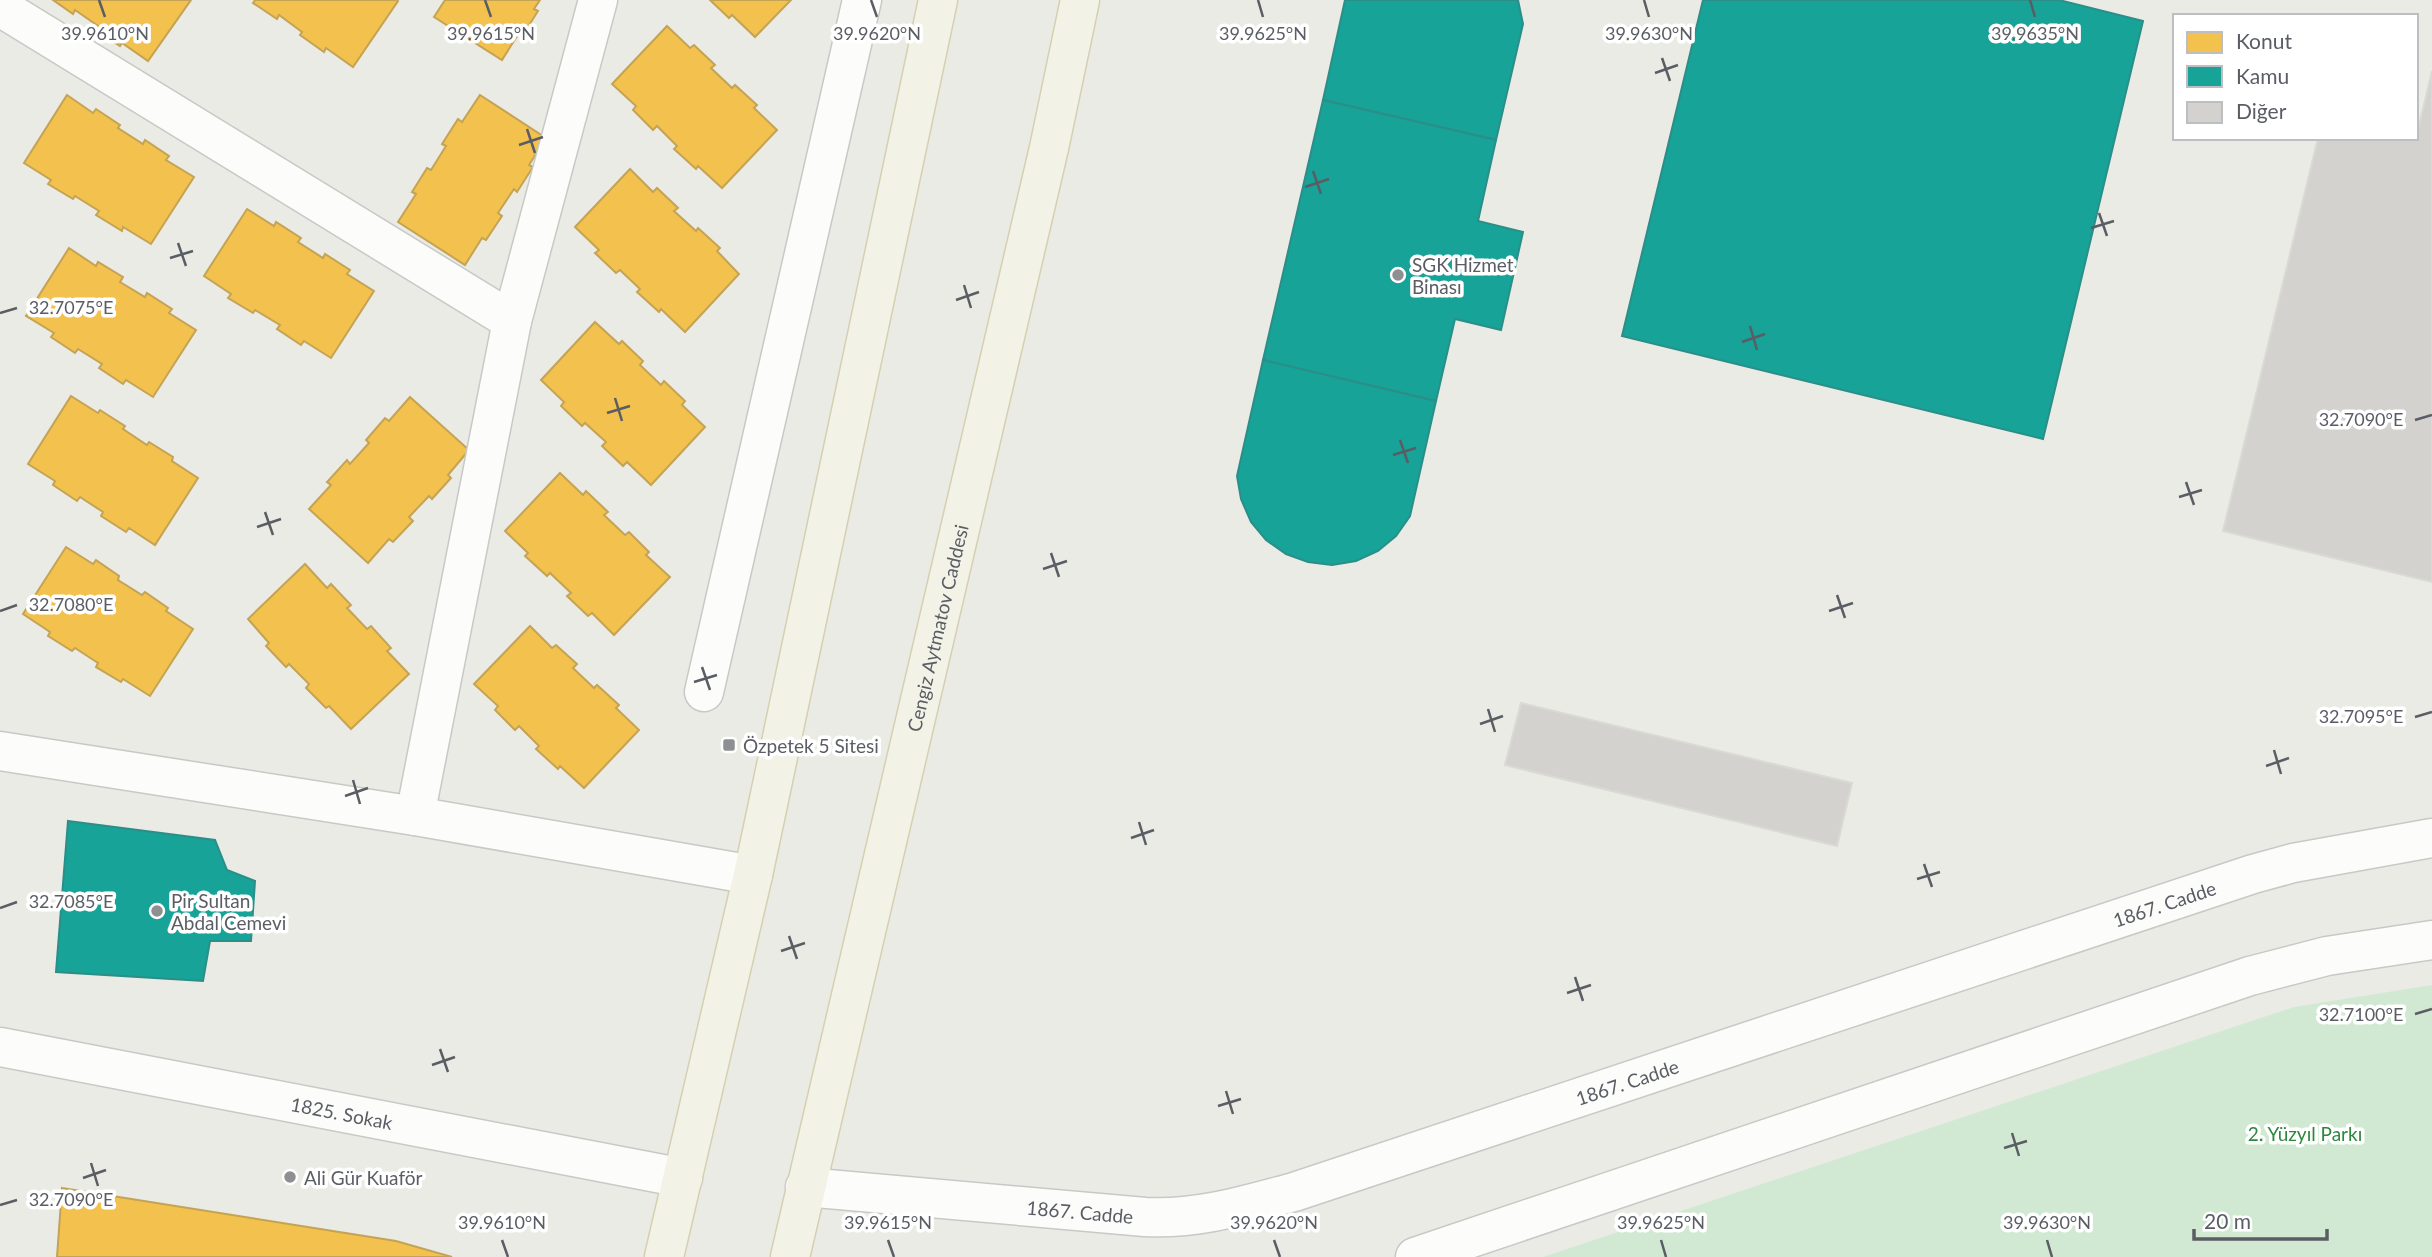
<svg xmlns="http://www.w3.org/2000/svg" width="2432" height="1257" font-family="Lato,sans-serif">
	<rect width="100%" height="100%" fill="#ebebe5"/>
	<polygon fill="#d1e9d2" points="2432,985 2432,1257 1543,1257 2294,1007"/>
	<g fill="#f2c14e" stroke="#c4a355" stroke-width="2">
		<polygon points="53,0 191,0 148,61 122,43 120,46 96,30 98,26 75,10 73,14"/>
		<polygon points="255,0 397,0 398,1 353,67 326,48 324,52 300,35 302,32 279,15 277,19 253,3"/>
		<polygon points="445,0 540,0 534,9 538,11 523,35 519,33 502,60 434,17"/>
		<polygon points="710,0 791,0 755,37 732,15 729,18"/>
		<polygon points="667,26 690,48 694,45 715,65 711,68 732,88 735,85 757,105 754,108 777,130 722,188 698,166 696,169 674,149 677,146 657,126 653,130 633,110 636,106 612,84"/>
		<polygon points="67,95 93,113 96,109 120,125 118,128 143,144 145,140 169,156 166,160 194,177 151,244 123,227 122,231 96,215 99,211 75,196 73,199 48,184 51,180 24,163"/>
		<polygon points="480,95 546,138 529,165 533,167 517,192 514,189 498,213 502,216 486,240 482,238 465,265 398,222 416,194 412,192 427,168 431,170 446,146 442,144 458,119 462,122"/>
		<polygon points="630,169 653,192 657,188 678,208 674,211 696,231 698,228 720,248 717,251 739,274 685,332 661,309 659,312 637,292 640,289 620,270 616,273 595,253 599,250 575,227"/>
		<polygon points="247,209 274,226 276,222 301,238 298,242 323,258 325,254 350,270 347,274 374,291 331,358 304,341 301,345 277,329 280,325 255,310 253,313 228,298 231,294 204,276"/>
		<polygon points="69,248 96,266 98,262 123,277 120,282 145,297 147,293 172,309 169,313 196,330 153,397 126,380 123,384 99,368 102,364 78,349 75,353 51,337 54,333 26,316"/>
		<polygon points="595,322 619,344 622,341 643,361 640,365 661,385 664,381 685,401 682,405 705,427 651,485 627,462 623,466 602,446 606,442 585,423 582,426 561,406 564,402 541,380"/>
		<polygon points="71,396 98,413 100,410 125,426 123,429 147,445 149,442 173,457 172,461 198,478 155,545 129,528 126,532 101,516 103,512 80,497 77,501 53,485 55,481 28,464"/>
		<polygon points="410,397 469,450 448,475 451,478 432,499 429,496 409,517 413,521 393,542 389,539 368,563 309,509 331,485 327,482 347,460 350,464 369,443 366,440 385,418 389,421"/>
		<polygon points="560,473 583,495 586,491 608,512 604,515 625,535 629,532 649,552 646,555 670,577 614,635 592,613 588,616 567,596 571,593 550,573 547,576 525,556 528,553 505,531"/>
		<polygon points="66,547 93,564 96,560 119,576 118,580 142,595 145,592 168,608 166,611 193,629 150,696 123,679 121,682 96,667 98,663 75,648 72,651 48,636 50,632 23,614"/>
		<polygon points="305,564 327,588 331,584 351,605 347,608 367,629 371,626 391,648 387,651 409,674 351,729 329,706 326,708 306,688 309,684 289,664 286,667 266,646 269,643 248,619"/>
		<polygon points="530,626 552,648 556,645 577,664 573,668 594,688 597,685 619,705 616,708 639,730 584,788 560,766 558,769 536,749 539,746 519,726 515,730 495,710 498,706 474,684"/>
		<polygon points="62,1188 396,1241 452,1257 57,1257"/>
	</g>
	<g fill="#17a398" stroke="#2b8e88" stroke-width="2">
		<polygon points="1345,0 1518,0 1523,24 1496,140 1323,100"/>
		<polygon points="1703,0 2059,0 2143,21 2043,439 1622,336"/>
		<polygon points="1323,100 1496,140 1478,221 1523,232 1501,330 1455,319 1436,401 1263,360"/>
		<polygon points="1263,360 1436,401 1410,516 1396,536 1378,551 1356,561 1332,565 1308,562 1286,554 1266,540 1251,522 1241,499 1237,476"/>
		<polygon points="68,821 215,840 227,870 255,881 251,941 210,941 203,981 56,972"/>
	</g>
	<g fill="#d3d2cf" stroke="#dadad4" stroke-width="2">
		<polygon points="2432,71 2432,582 2223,531 2318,138 2416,138"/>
		<polygon points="1521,703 1852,783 1837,846 1505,765"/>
	</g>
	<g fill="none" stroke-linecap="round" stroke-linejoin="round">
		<g stroke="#c8c9c7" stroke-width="41">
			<g id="minor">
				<polyline points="0,7 512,321 415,816"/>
				<polyline points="512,321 598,0"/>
				<polyline points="704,692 862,0"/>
				<polyline points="0,751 415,816 753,875"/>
				<path id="s1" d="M 0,1047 L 683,1178"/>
			</g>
		</g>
		<g stroke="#c8c9c7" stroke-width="41">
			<g id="tertiary">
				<path id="s2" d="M 805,1187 L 1145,1217 C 1197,1220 1245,1205 1294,1192 L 2253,874 L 2293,863 L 2432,838"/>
				<polyline points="1415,1257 2250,976 2327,956 2432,940"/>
			</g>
		</g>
		<g stroke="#d5d0b1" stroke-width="41">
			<g id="primary">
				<polyline points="664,1257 753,875 938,0"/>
				<path id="s3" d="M 790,1257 L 1049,148 L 1080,0"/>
			</g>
		</g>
		<use href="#minor" stroke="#fcfcfb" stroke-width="38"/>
		<use href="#tertiary" stroke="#fcfcfb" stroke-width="38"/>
		<use href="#primary" stroke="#f2f2e7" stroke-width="38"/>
	</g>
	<path fill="none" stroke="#5a5d64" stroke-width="2.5" d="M 99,0 L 105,17M 485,0 L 491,17M 871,0 L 877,17M 1258,0 L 1263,17M 1644,0 L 1649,17M 2030,0 L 2035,17M 1662,58 L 1670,81M 1655,73 L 1678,65M 527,129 L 535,153M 519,145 L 543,137M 1313,171 L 1321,194M 1305,187 L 1329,179M 2099,213 L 2107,236M 2091,228 L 2114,221M 178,243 L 186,266M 170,258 L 193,251M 964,285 L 971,308M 956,300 L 979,292M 0,313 L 17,308M 1750,326 L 1757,350M 1742,342 L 1765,334M 615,398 L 622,421M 607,413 L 630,406M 2415,420 L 2432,415M 1400,440 L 1408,463M 1393,455 L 1416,448M 2186,482 L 2194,505M 2179,497 L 2202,490M 265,512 L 273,535M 257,527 L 281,519M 1051,553 L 1059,577M 1043,569 L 1067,561M 1837,595 L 1845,618M 0,611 L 17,605M 1829,611 L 1853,603M 702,667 L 710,690M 694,682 L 717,675M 1488,709 L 1495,732M 2415,717 L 2432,712M 1480,724 L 1503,716M 2274,750 L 2281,774M 2266,766 L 2289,758M 353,780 L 360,804M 345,796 L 368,788M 1139,822 L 1146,845M 1131,838 L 1154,830M 1924,864 L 1932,887M 1917,879 L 1940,872M 0,908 L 17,902M 789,936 L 797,959M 781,951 L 805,943M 1575,977 L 1583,1001M 1567,993 L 1591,985M 2415,1014 L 2432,1009M 440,1049 L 448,1072M 432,1065 L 455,1057M 1226,1091 L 1233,1114M 1218,1106 L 1241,1099M 2012,1133 L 2019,1156M 2004,1148 L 2027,1141M 91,1163 L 98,1186M 83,1178 L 106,1170M 0,1205 L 17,1200M 502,1240 L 508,1257M 888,1240 L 894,1257M 1274,1240 L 1280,1257M 1661,1240 L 1666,1257M 2047,1240 L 2052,1257"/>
	<g fill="#8d8f91" stroke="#fff" stroke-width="2.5">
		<circle cx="1398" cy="275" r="7"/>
		<rect x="722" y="738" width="14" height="14" rx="3.5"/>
		<circle cx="157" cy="911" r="7"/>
		<circle cx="290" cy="1177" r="7"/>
	</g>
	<g text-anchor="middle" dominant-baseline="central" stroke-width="7" stroke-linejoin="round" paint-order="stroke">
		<g font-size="19" fill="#5a5d64" stroke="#fff" text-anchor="start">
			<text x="1412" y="264">SGK Hizmet<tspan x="1412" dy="22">Binası</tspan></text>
			<text x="743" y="745">Özpetek 5 Sitesi</text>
			<text x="171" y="900">Pir Sultan<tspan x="171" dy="22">Abdal Cemevi</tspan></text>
			<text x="304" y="1177">Ali Gür Kuaför</text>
		</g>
		<g font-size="19" fill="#5a5d64" stroke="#fff">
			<text stroke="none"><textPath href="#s3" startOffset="646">Cengiz Aytmatov Caddesi</textPath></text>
			<text stroke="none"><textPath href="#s2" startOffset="1410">1867. Cadde</textPath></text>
			<text stroke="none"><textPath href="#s2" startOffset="844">1867. Cadde</textPath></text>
			<text stroke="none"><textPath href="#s1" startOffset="348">1825. Sokak</textPath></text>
			<text stroke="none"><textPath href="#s2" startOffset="276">1867. Cadde</textPath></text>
		</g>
		<g font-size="19" fill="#2e863f" stroke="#fff">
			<text x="2305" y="1133">2. Yüzyıl Parkı</text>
		</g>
	</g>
	<g font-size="18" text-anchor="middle" fill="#5a5d64" stroke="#fff" stroke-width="7" stroke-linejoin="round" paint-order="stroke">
		<text x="105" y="40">39.9610°N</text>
		<text x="491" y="40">39.9615°N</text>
		<text x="877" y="40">39.9620°N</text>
		<text x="1263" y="40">39.9625°N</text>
		<text x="1649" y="40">39.9630°N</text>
		<text x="2035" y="40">39.9635°N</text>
		<text x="71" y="314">32.7075°E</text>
		<text x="2361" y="426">32.7090°E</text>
		<text x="71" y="611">32.7080°E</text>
		<text x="2361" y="723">32.7095°E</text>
		<text x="71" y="908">32.7085°E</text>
		<text x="2361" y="1021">32.7100°E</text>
		<text x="71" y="1206">32.7090°E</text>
		<text x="502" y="1229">39.9610°N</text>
		<text x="888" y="1229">39.9615°N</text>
		<text x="1274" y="1229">39.9620°N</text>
		<text x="1661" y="1229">39.9625°N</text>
		<text x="2047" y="1229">39.9630°N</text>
	</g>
	<rect x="2173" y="14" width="245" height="126" fill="#ffffff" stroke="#bdbec1" stroke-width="2"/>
	<rect x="2187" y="32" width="35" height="21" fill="#f2c14e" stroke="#bdbec1" stroke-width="2"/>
	<text x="2236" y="49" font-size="21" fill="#5a5d64">Konut</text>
	<rect x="2187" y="66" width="35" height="21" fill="#17a398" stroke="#bdbec1" stroke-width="2"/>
	<text x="2236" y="84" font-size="21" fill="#5a5d64">Kamu</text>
	<rect x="2187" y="102" width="35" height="21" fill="#d3d2cf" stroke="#bdbec1" stroke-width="2"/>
	<text x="2236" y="119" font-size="21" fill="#5a5d64">Diğer</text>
	<path d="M2194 1229v10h133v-10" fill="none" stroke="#5a5d64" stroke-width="3.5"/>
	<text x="2204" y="1229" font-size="21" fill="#5a5d64" stroke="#ffffff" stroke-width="5" paint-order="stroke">20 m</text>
</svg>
